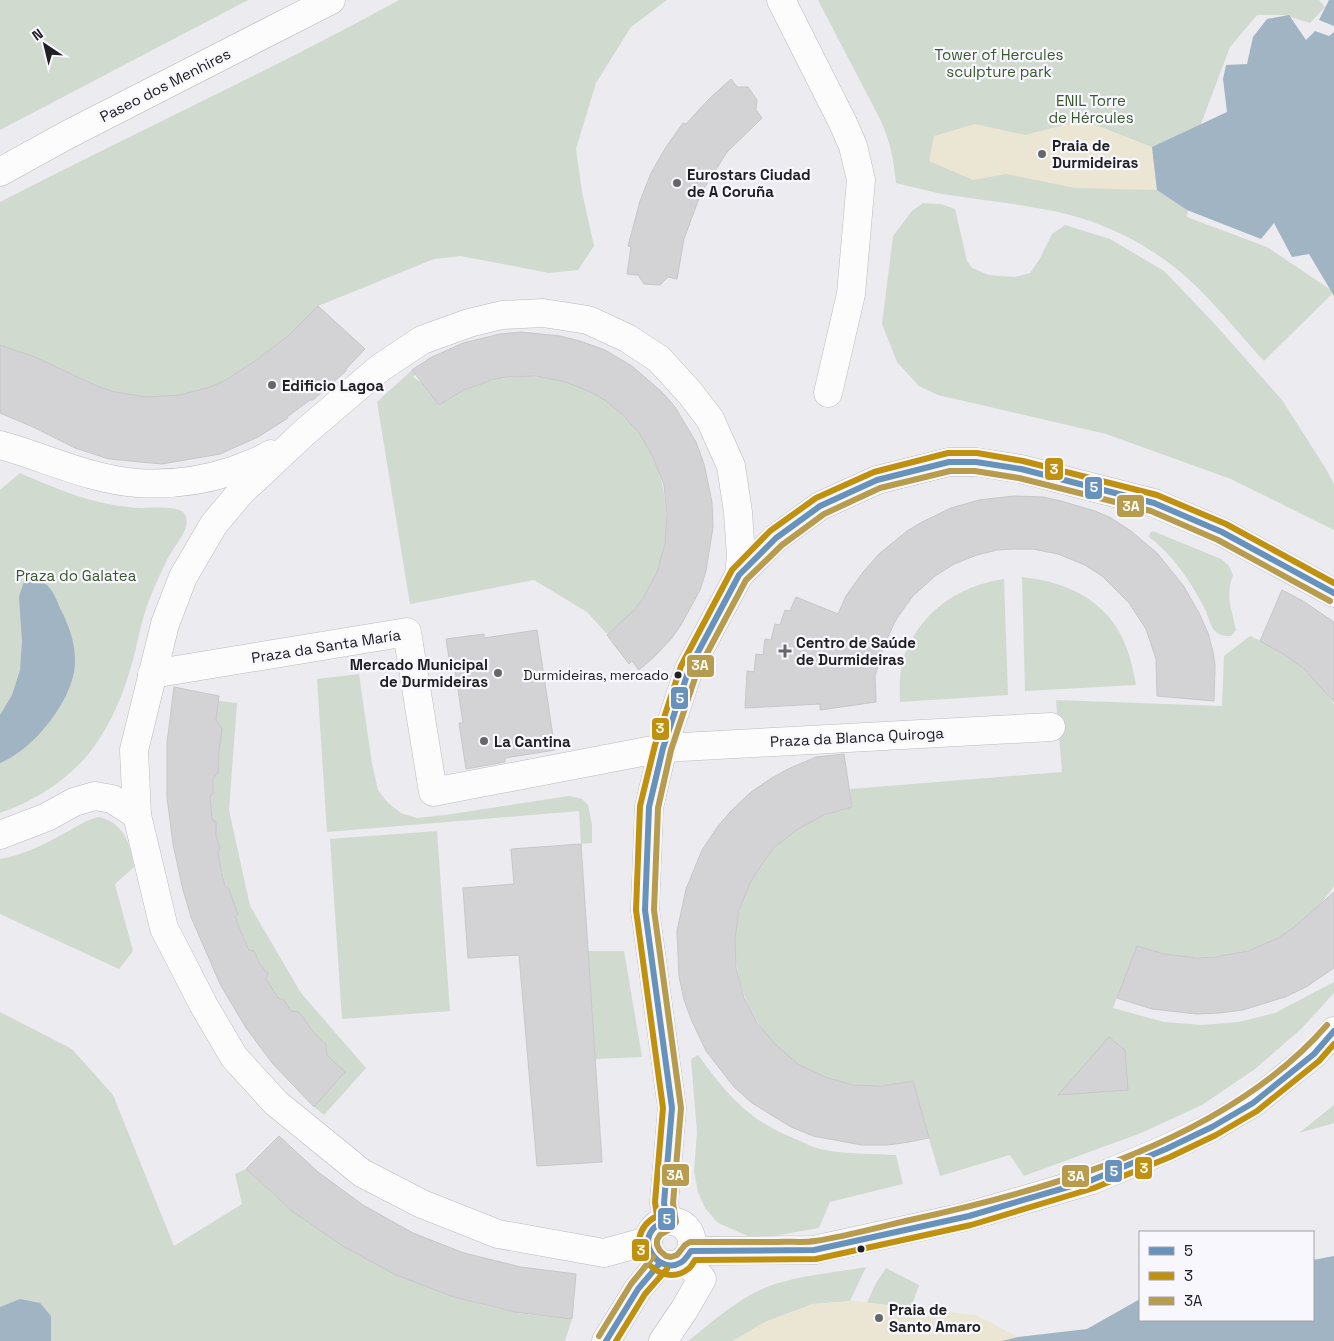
<svg xmlns="http://www.w3.org/2000/svg" width="1334" height="1341" font-family="'Space Grotesk',sans-serif">
	<rect width="100%" height="100%" fill="#ebebf0"/>
	<g fill="#d1dacf">
		<polygon points="0,0 248,0 0,130"/>
		<path d="M 399,0 L 667,0 L 631,27 L 596,83 L 576,149 L 582,192 L 594,246 L 578,270 L 549,273 L 461,256 L 434,259 L 318,306 L 290,334 L 258,359 L 224,381 L 210,387 L 180,395 L 147,397 L 115,392 L 99,387 L 35,357 L 0,345 L 0,202 C 132,134 268,72 399,0 Z"/>
		<path d="M 818,0 L 1319,0 L 1325,7 L 1310,23 L 1284,15 L 1257,15 L 1230,47 L 1196,137 L 1187,217 L 1267,247 L 1334,292 L 1264,361 C 1231,325 1200,283 1159,256 C 1125,232 1084,216 1043,209 C 1012,203 980,200 949,195 C 931,192 914,187 896,183 C 894,161 890,141 881,121 Z"/>
		<polygon points="923,203 941,204 955,209 967,261 972,268 989,275 1015,277 1030,273 1039,260 1052,234 1065,225 1110,239 1164,271 1212,321 1282,400 1326,469 1334,484 1334,530 1231,479 1106,434 938,395 919,386 897,362 882,324 893,236 912,211"/>
		<path d="M 412,370 L 415,375 L 413,377 L 422,383 L 439,405 C 543,333 675,405 666,533 C 663,573 640,611 607,634 L 587,612 L 534,580 L 410,604 L 377,402 Z"/>
		<path d="M 20,473 C 58,490 98,506 140,508 C 149,508 177,505 184,513 C 187,517 187,522 186,527 C 182,539 172,549 167,560 C 161,572 155,585 150,598 C 142,617 139,637 134,656 C 125,690 112,724 90,752 C 67,781 34,801 0,813 L 0,490 Z"/>
		<path d="M 1153,531 L 1221,559 L 1229,566 L 1233,575 C 1225,598 1232,608 1236,630 L 1231,636 C 1225,636 1221,636 1216,632 C 1210,627 1208,615 1204,607 C 1191,582 1172,554 1149,537 L 1150,533 Z"/>
		<path d="M 1022,577 C 1071,582 1114,604 1129,655 C 1132,665 1134,675 1136,685 L 1025,691 Z"/>
		<path d="M 1004,579 L 1008,695 L 900,702 C 900,689 899,676 902,663 C 916,615 956,586 1004,579 Z"/>
		<path d="M 1250,636 C 1284,651 1313,672 1334,704 L 1334,886 C 1290,953 1210,972 1137,946 L 1113,1008 L 1164,1022 L 1202,1025 L 1239,1022 L 1275,1013 L 1334,982 L 1334,993 L 1302,1028 L 1255,1069 L 1202,1105 L 1141,1133 L 1024,1176 L 1010,1155 L 940,1176 L 912,1081 C 892,1085 873,1088 852,1084 C 740,1066 696,927 776,847 C 797,825 824,814 852,807 L 850,789 L 1062,772 L 1056,700 L 1222,706 L 1224,656 Z"/>
		<polygon points="359,674 372,764 378,790 388,803 401,813 417,818 445,815 569,796 582,799 588,805 592,825 592,843 581,844 579,811 327,832 317,679"/>
		<polygon points="219,701 237,703 229,810 250,906 301,993 366,1068 324,1115 313,1106 316,1105 344,1072 323,1052 327,1049 326,1045 293,1014 284,1000 279,999 265,979 268,974 260,964 254,951 250,951 235,917 238,914 229,889 226,887 217,851 220,848 216,836 216,822 212,820 210,796 213,793 212,775 218,772 219,750 215,726"/>
		<path d="M 99,817 C 124,823 130,843 134,867 L 115,884 L 133,951 L 119,969 L 0,914 L 0,859 C 23,855 43,845 63,834 C 75,828 85,820 99,817 Z"/>
		<polygon points="437,831 450,1011 342,1019 330,839"/>
		<polygon points="588,951 624,951 642,1057 595,1059"/>
		<path d="M 0,1012 L 72,1049 L 113,1095 L 174,1246 L 242,1204 L 235,1174 L 246,1169 C 261,1183 277,1199 294,1212 C 362,1263 429,1294 512,1312 C 532,1316 553,1316 572,1319 L 565,1341 L 0,1341 Z"/>
		<path d="M 698,1055 C 729,1097 749,1121 798,1140 C 805,1143 812,1147 820,1149 C 841,1154 874,1154 896,1155 L 903,1184 L 830,1202 L 819,1228 L 774,1236 L 750,1237 L 718,1223 L 705,1208 L 698,1192 L 694,1171 L 697,1133 L 691,1059 Z"/>
		<polygon points="1334,1105 1334,1123 1299,1133"/>
		<path d="M 866,1267 L 850,1301 L 813,1304 L 765,1322 L 733,1341 L 688,1341 C 711,1323 734,1302 760,1290 C 789,1276 834,1273 866,1267 Z"/>
		<polygon points="886,1268 919,1285 911,1308 867,1303 875,1285"/>
	</g>
	<g fill="#ebe6d3">
		<polygon points="1083,120 1152,147 1157,190 1075,188 1006,174 973,180 929,161 934,136 975,124 1025,135"/>
		<polygon points="856,1301 911,1308 976,1315 1018,1337 1013,1341 733,1341 765,1322 813,1304"/>
	</g>
	<g fill="#a0b4c3">
		<polygon points="1329,0 1334,0 1334,26 1319,20"/>
		<polygon points="1289,15 1306,40 1315,31 1329,36 1334,32 1334,296 1309,254 1292,257 1274,223 1261,239 1187,210 1157,190 1152,147 1227,112 1223,79 1226,65 1247,64 1253,37 1267,19"/>
		<path d="M 29,579 C 49,580 53,591 60,608 C 68,623 75,642 75,659 C 77,696 34,750 0,763 L 0,715 L 12,695 L 20,670 L 22,641 L 19,597 L 23,584 Z"/>
		<polygon points="1334,1256 1334,1341 1002,1341 1018,1337 1087,1329 1140,1299 1140,1320 1313,1320 1313,1260"/>
		<polygon points="20,1299 40,1303 51,1316 51,1341 0,1341 0,1307"/>
	</g>
	<g fill="#d3d2d5" stroke="#c7c6c9">
		<polygon points="731,79 737,87 748,87 757,100 756,110 762,118 727,152 701,193 684,239 677,279 668,277 660,285 644,284 638,275 627,274 631,247 628,246 640,201 651,173 666,147 683,123 686,124 709,99"/>
		<polygon points="318,306 365,349 346,369 346,371 313,400 310,400 287,417 288,418 258,437 220,454 162,464 109,459 75,448 33,427 0,413 0,345 35,357 99,387 115,392 146,397 180,395 210,387 224,381 258,359 290,334"/>
		<polygon points="521,332 560,336 580,341 605,350 632,366 662,392 675,407 696,442 704,464 712,502 713,527 706,571 700,590 681,625 671,639 654,657 639,670 632,661 629,664 607,635 634,610 643,598 657,572 665,544 667,514 664,485 653,457 639,433 622,414 606,401 593,393 566,382 536,376 507,377 492,380 464,390 439,405 412,370 430,358 463,343 500,334"/>
		<polygon points="1014,496 1043,497 1061,501 1095,511 1111,518 1131,531 1157,553 1183,585 1199,613 1208,633 1213,652 1215,665 1214,701 1157,696 1156,659 1146,629 1129,603 1102,576 1085,565 1058,554 1033,549 1014,549 997,550 977,555 954,564 935,576 913,596 897,618 884,645 875,676 876,702 820,710 820,704 745,708 747,671 754,672 756,654 763,655 765,639 771,640 775,624 780,625 785,610 790,611 796,597 838,614 846,596 863,572 879,554 907,531 922,522 951,508 979,500"/>
		<polygon points="1282,590 1303,601 1334,622 1334,702 1304,669 1285,655 1260,641"/>
		<polygon points="537,630 555,750 505,758 505,762 466,769 459,723 463,723 454,663 450,664 446,639 484,634 484,638"/>
		<polygon points="174,687 219,696 216,720 222,729 219,750 218,773 213,778 213,794 210,797 212,819 216,822 216,836 220,848 218,853 221,869 225,886 229,889 238,914 235,917 242,934 249,950 254,951 260,964 268,974 266,979 278,998 284,1000 291,1011 299,1012 312,1030 326,1045 327,1055 345,1072 314,1107 273,1064 246,1028 220,984 191,917 183,890 173,844 167,797 167,743"/>
		<polygon points="844,754 852,807 824,815 798,829 775,847 766,858 750,883 739,910 735,939 736,968 744,998 757,1023 776,1045 798,1064 825,1077 853,1085 882,1086 913,1081 929,1138 909,1142 888,1145 862,1145 813,1136 791,1127 752,1103 734,1087 706,1051 691,1019 684,1000 679,976 677,931 686,889 702,850 718,826 731,811 751,792 770,779 788,769 816,757"/>
		<polygon points="581,844 602,1162 537,1166 519,955 468,958 463,888 514,884 511,849"/>
		<polygon points="1334,892 1334,968 1306,987 1285,997 1243,1010 1219,1013 1197,1014 1152,1009 1117,998 1137,946 1164,954 1197,958 1215,957 1248,951 1278,938 1293,928"/>
		<polygon points="1109,1037 1125,1050 1128,1090 1058,1095"/>
		<polygon points="279,1136 318,1172 363,1205 413,1233 464,1253 521,1267 576,1274 572,1319 514,1312 454,1297 396,1275 341,1245 292,1211 246,1169"/>
	</g>
	<g fill="none" stroke-linecap="round" stroke-linejoin="round">
		<g stroke="#bbbabe" stroke-width="29">
			<g id="minor">
				<polyline points="781,0 843,123 853,146 861,180 851,294 828,393"/>
				<polyline points="0,172 67,135 331,0"/>
				<path d="M 0,445 C 44,457 92,480 137,483 C 169,485 202,481 232,471 C 245,466 258,462 271,454"/>
				<polyline points="739,575 776,538 820,506 877,480 949,462 976,462 1021,469 1154,503 1222,532 1334,593"/>
				<polyline points="152,674 407,632 433,792 663,748 1051,727"/>
				<polyline points="0,835 47,817 74,802 95,796 112,799 137,815"/>
				<circle cx="670" cy="1243" r="22"/>
				<polyline points="648,1241 604,1253 498,1234 422,1204 362,1173 276,1103 234,1057 203,1004 164,928 137,815 134,750 165,624 183,577 214,524 241,492 305,432 380,368 422,340 469,323 502,315 543,313 588,320 627,338 659,359 690,393 710,419 731,466 738,512 741,556 739,575 689,669 663,748 649,807 645,910 672,1108 664,1203 667,1221"/>
				<polyline points="691,1251 814,1250 969,1216 1092,1180 1166,1149 1212,1127 1253,1103 1314,1054 1334,1031"/>
				<polyline points="606,1341 638,1289 660,1263"/>
				<polyline points="663,1341 684,1310 702,1279 685,1260"/>
			</g>
		</g>
		<use href="#minor" stroke="#fcfcfd" stroke-width="28"/>
		<g stroke="#f8f7fe" stroke-width="10">
			<g id="bus-1">
				<path d="M 1334,593 L 1222,532 L 1154,503 L 1021,469 L 976,462 L 949,462 L 877,480 L 820,506 L 776,538 L 739,575 L 689,669 L 663,748 L 649,807 L 645,910 L 672,1108 L 664,1203 L 667,1221 C 663,1223 656,1225 653,1229 C 638,1246 661,1274 680,1263 C 685,1261 688,1255 691,1251 L 814,1250 L 969,1216 L 1092,1180 L 1166,1149 L 1212,1127 L 1253,1103 L 1314,1054 L 1334,1031"/>
				<polyline points="606,1341 638,1289 660,1263"/>
			</g>
		</g>
		<g stroke="#f8f7fe" stroke-width="10">
			<g id="bus-2">
				<path d="M 1334,583 L 1226,524 L 1157,495 L 1023,461 L 977,453 L 948,453 L 874,472 L 816,498 L 770,531 L 732,570 L 681,666 L 655,745 L 640,806 L 636,910 L 663,1108 L 655,1202 L 657,1216 C 614,1239 659,1293 688,1269 C 691,1267 693,1263 695,1260 L 816,1259 L 971,1225 L 1094,1188 L 1170,1157 L 1216,1135 L 1257,1111 L 1319,1061 L 1334,1044"/>
				<polyline points="616,1341 645,1294 667,1269"/>
			</g>
		</g>
		<g stroke="#f8f7fe" stroke-width="10">
			<g id="bus-3">
				<path d="M 1327,1025 C 1228,1139 1053,1189 910,1220 C 879,1227 847,1236 815,1241 C 803,1243 789,1241 777,1242 C 748,1242 719,1242 690,1242 L 685,1245 L 677,1255 L 671,1257 L 666,1256 L 660,1251 L 657,1245 L 657,1240 L 660,1235 L 672,1228 L 676,1222 L 673,1203 L 681,1108 L 654,910 L 658,808 L 671,750 L 697,672 L 746,580 L 782,545 L 824,514 L 880,488 L 950,471 L 975,471 L 1019,478 L 1151,511 L 1218,540 L 1330,601"/>
				<polyline points="599,1336 631,1284 653,1257"/>
			</g>
		</g>
		<use href="#bus-1" stroke="#6792bc" stroke-width="6"/>
		<use href="#bus-2" stroke="#c0910f" stroke-width="6"/>
		<use href="#bus-3" stroke="#b89c4d" stroke-width="6"/>
	</g>
	<g fill="#67676a" stroke="#f8f7fe" stroke-width="2">
		<circle cx="1042" cy="154" r="5"/>
		<circle cx="677" cy="183" r="5"/>
		<circle cx="272" cy="385" r="5"/>
		<path d="M782.5 643.5h5v5h5v5h-5v5h-5v-5h-5v-5h5z"/>
		<circle cx="498" cy="673" r="5"/>
		<circle cx="484" cy="741" r="5"/>
		<circle cx="879" cy="1318" r="5"/>
	</g>
	<g fill="#202022" stroke="#f8f7fe" stroke-width="2">
		<circle cx="678" cy="675" r="4.5"/>
		<circle cx="861" cy="1249" r="4.5"/>
	</g>
	<g text-anchor="middle" dominant-baseline="central" stroke-width="4.5" stroke-linejoin="round" paint-order="stroke">
		<g font-size="14" fill="#202022" stroke="#f8f7fe" text-anchor="end">
			<text x="669" y="675">Durmideiras, mercado</text>
		</g>
		<g font-size="15" fill="#3a572e" stroke="#f8f7fe">
			<text x="999" y="54">Tower of Hercules<tspan x="999" dy="17">sculpture park</tspan></text>
			<text x="1091" y="100">ENIL Torre<tspan x="1091" dy="17">de Hércules</tspan></text>
			<text x="76" y="575">Praza do Galatea</text>
		</g>
		<g font-size="15" fill="#202022" stroke="#f8f7fe">
			<text transform="translate(165 85) rotate(-27)">Paseo dos Menhires</text>
			<text transform="translate(326 646) rotate(-9)">Praza da Santa María</text>
			<text transform="translate(857 737) rotate(-3)">Praza da Blanca Quiroga</text>
		</g>
		<g font-size="15" font-weight="bold" fill="#202022" stroke="#f8f7fe" text-anchor="start">
			<text x="1052" y="145">Praia de<tspan x="1052" dy="17">Durmideiras</tspan></text>
			<text x="687" y="174">Eurostars Ciudad<tspan x="687" dy="17">de A Coruña</tspan></text>
			<text x="282" y="385">Edificio Lagoa</text>
			<text x="796" y="642">Centro de Saúde<tspan x="796" dy="17">de Durmideiras</tspan></text>
			<text x="488" y="664" text-anchor="end">Mercado Municipal<tspan x="488" dy="17">de Durmideiras</tspan></text>
			<text x="494" y="741">La Cantina</text>
			<text x="889" y="1309">Praia de<tspan x="889" dy="17">Santo Amaro</tspan></text>
		</g>
	</g>
	<g stroke="#f8f7fe" stroke-width="2">
		<rect x="1044" y="457" width="20" height="24" rx="5" fill="#c0910f"/>
		<rect x="1084" y="476" width="19" height="24" rx="5" fill="#6792bc"/>
		<rect x="1116" y="494" width="29" height="24" rx="5" fill="#b89c4d"/>
		<rect x="686" y="654" width="29" height="24" rx="5" fill="#b89c4d"/>
		<rect x="670" y="686" width="19" height="24" rx="5" fill="#6792bc"/>
		<rect x="651" y="717" width="19" height="24" rx="5" fill="#c0910f"/>
		<rect x="1134" y="1156" width="19" height="24" rx="5" fill="#c0910f"/>
		<rect x="1104" y="1159" width="19" height="24" rx="5" fill="#6792bc"/>
		<rect x="661" y="1163" width="29" height="24" rx="5" fill="#b89c4d"/>
		<rect x="1061" y="1164" width="29" height="24" rx="5" fill="#b89c4d"/>
		<rect x="657" y="1207" width="19" height="24" rx="5" fill="#6792bc"/>
		<rect x="631" y="1238" width="19" height="24" rx="5" fill="#c0910f"/>
	</g>
	<g font-size="14" text-anchor="middle" font-weight="bold" fill="#fff">
		<text x="1054" y="474">3</text>
		<text x="1094" y="492">5</text>
		<text x="1131" y="511">3A</text>
		<text x="700" y="670">3A</text>
		<text x="680" y="703">5</text>
		<text x="660" y="733">3</text>
		<text x="1144" y="1173">3</text>
		<text x="1114" y="1176">5</text>
		<text x="675" y="1180">3A</text>
		<text x="1076" y="1181">3A</text>
		<text x="667" y="1224">5</text>
		<text x="641" y="1255">3</text>
	</g>
	<rect x="1139" y="1231" width="175" height="90" fill="#f8f7fe" stroke="#a2a1a6"/>
	<rect x="1149" y="1247" width="25" height="8" fill="#6792bc" stroke="#a2a1a6"/>
	<text x="1184" y="1256" font-size="15" fill="#202022">5</text>
	<rect x="1149" y="1272" width="25" height="8" fill="#c0910f" stroke="#a2a1a6"/>
	<text x="1184" y="1281" font-size="15" fill="#202022">3</text>
	<rect x="1149" y="1297" width="25" height="8" fill="#b89c4d" stroke="#a2a1a6"/>
	<text x="1184" y="1306" font-size="15" fill="#202022">3A</text>
	<g transform="translate(45 45) rotate(325)" stroke="#f8f7fe" stroke-width="4" paint-order="stroke">
	<path d="M0-4L9 19L0 12L-9 19Z" fill="#202022"/>
	<text y="-8" font-size="14" font-weight="bold" text-anchor="middle" fill="#202022">N</text>
	</g>
</svg>
